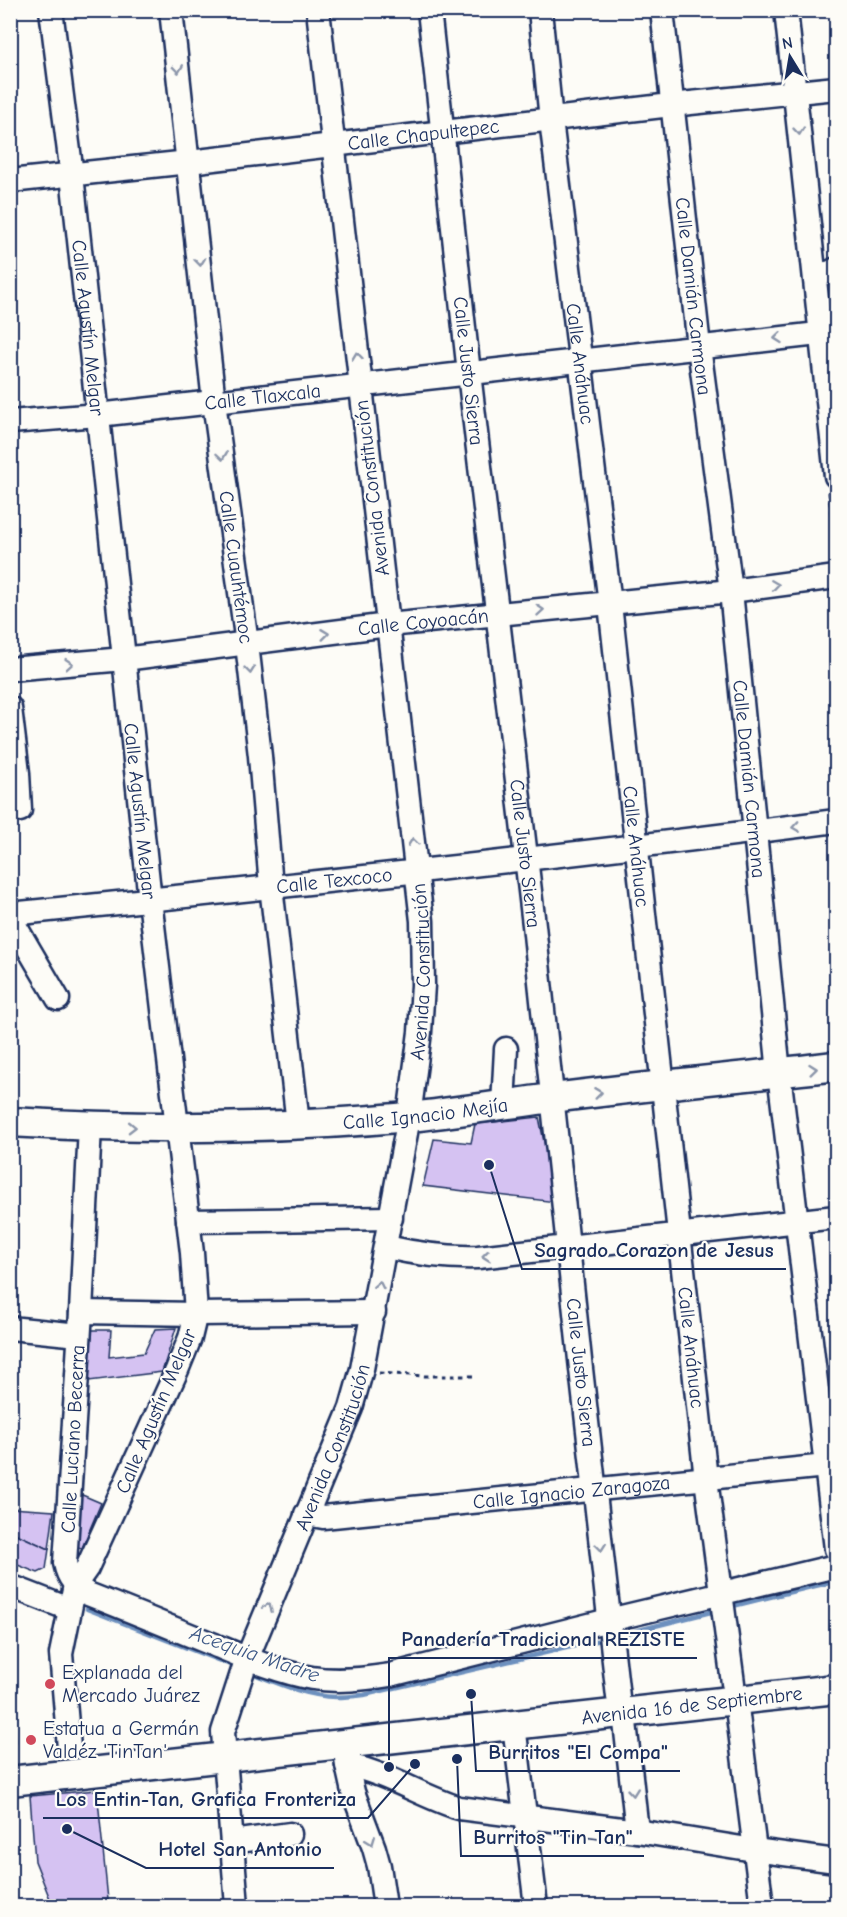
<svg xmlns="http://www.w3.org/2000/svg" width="847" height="1917" font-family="'Comic Neue',sans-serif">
	<rect width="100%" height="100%" fill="#fdfcf7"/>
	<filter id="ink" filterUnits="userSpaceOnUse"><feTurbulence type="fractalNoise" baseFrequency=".0167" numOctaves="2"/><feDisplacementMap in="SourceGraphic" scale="12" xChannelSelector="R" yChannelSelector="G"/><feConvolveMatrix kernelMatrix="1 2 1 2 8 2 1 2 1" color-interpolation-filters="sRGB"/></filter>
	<g filter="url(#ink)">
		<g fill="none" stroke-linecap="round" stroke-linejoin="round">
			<g stroke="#6d90be" stroke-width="4.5">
				<polyline points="729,1607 836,1581"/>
				<polyline points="87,1609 238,1668"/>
				<polyline points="619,1635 715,1611"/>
				<path d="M 249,1672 C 277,1683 305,1696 336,1697 C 345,1697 355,1696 364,1695 L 605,1639"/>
			</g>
		</g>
		<g fill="#d5c2f2" stroke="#1b2f5e" stroke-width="1.5">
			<polygon points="539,1117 556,1202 423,1186 434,1139 471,1143 475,1124"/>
			<polygon points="176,1328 162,1372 89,1381 91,1330 111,1330 109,1357 144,1353 155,1329"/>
			<polygon points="80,1494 101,1503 82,1548 77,1547"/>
			<polygon points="10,1508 54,1511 49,1549 10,1531"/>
			<polygon points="10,1531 49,1549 46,1569 38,1573 10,1562"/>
			<polygon points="10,1672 16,1742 10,1742"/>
			<polygon points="97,1790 108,1900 52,1904 35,1861 30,1796"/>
		</g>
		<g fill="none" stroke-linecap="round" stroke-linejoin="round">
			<g stroke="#1b2f5e" stroke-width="27">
				<g id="minor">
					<path id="s1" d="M 51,10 L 72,175 L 150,900 L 192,1253 L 196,1313 L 190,1338 L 177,1370 L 87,1568 L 75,1585 L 61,1654 L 69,1748"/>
					<path id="s2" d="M 171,10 L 214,402 L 247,644 L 260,756 L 271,886 L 298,1124"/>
					<path id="s3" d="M 429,10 L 469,373 L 534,925 L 580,1360 L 618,1697"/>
					<path id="s4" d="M 540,10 L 551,120 L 610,604 L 706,1479 L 733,1683"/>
					<path id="s5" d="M 662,10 L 699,347 L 731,591 L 779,1073 L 836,1549"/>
					<polyline points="786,10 836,476"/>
					<path id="s6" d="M 10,181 L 189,162 L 671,105 L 836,88"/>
					<polyline points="815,275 831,272 836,269"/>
					<path id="s7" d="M 10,422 L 98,415 L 836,332"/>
					<path id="s8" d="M 10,669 L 124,659 L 388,625 L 731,591 L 836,577"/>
					<polyline points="10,708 18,773 20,810"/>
					<path id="s9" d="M 10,914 C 286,886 562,857 836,821"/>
					<polyline points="10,917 58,999"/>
					<polyline points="503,1105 506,1049"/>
					<path d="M 90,1126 L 81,1312 L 65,1563 C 68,1578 75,1586 88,1594 C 129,1610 170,1627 212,1644 C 244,1657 278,1672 312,1678 C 338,1682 364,1679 390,1675 L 609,1620 L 836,1566"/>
					<polyline points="188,1221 391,1218"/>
					<path d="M 386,1247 C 417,1254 446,1258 478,1257 L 836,1217"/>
					<polyline points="81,1312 197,1314 374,1312"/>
					<polyline points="10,1328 79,1335"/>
					<path id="s10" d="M 306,1514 L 323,1517 L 836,1465"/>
					<polyline points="10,1586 69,1609"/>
					<polyline points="736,1700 762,1906"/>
					<polyline points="624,1713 637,1831"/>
					<polyline points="514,1725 536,1906"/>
					<path d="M 344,1744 L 347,1765 C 387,1773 421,1796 459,1808 L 637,1831 L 754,1850 L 836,1861"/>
					<polyline points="347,1765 353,1792 374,1848 379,1866 385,1906"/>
					<polyline points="232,1842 290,1834"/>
					<path id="s11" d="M 237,1906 L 223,1732 L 246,1661 L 351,1408 L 362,1369 L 409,1117 L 420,1032 L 423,985 L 422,921 L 318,10"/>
				</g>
			</g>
			<g stroke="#1b2f5e" stroke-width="33">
				<g id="major">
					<path id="s12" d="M 10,1122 C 143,1130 276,1129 409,1117 C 457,1112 505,1104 553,1098 C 647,1086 742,1077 836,1066"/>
					<path id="s13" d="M 10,1781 C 286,1752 561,1719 836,1689"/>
				</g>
			</g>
			<g stroke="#1b2f5e" stroke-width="3" stroke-dasharray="4.5 4.5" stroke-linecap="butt">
				<polyline points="829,492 836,560"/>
				<polyline points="379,1373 425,1376 473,1376"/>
			</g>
			<use href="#minor" stroke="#fdfcf7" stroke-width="22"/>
			<use href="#major" stroke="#fdfcf7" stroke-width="28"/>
		</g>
		<defs><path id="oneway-chevron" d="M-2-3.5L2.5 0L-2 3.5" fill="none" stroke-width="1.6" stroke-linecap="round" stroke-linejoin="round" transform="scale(1.5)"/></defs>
		<g stroke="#8c96aa">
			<use href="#oneway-chevron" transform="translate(178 69) rotate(83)"/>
			<use href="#oneway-chevron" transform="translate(799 131) rotate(84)"/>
			<use href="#oneway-chevron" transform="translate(200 262) rotate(84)"/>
			<use href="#oneway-chevron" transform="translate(778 338) rotate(174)"/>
			<use href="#oneway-chevron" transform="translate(357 356) rotate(-97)"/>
			<use href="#oneway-chevron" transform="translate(222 456) rotate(82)"/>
			<use href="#oneway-chevron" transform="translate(775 585) rotate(-8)"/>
			<use href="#oneway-chevron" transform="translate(540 610) rotate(-5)"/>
			<use href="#oneway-chevron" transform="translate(325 634) rotate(-7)"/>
			<use href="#oneway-chevron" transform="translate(69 664) rotate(-5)"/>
			<use href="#oneway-chevron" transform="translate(250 670) rotate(84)"/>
			<use href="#oneway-chevron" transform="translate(796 827) rotate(172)"/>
			<use href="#oneway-chevron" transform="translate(413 842) rotate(-97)"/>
			<use href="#oneway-chevron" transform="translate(813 1069) rotate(-6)"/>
			<use href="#oneway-chevron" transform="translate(598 1093) rotate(-7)"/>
			<use href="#oneway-chevron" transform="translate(132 1127) rotate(1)"/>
			<use href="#oneway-chevron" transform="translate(486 1256) rotate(174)"/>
			<use href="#oneway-chevron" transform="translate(379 1285) rotate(-79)"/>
			<use href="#oneway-chevron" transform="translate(601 1547) rotate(84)"/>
			<use href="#oneway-chevron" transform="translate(268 1607) rotate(-68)"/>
			<use href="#oneway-chevron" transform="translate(633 1792) rotate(84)"/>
			<use href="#oneway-chevron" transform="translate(371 1841) rotate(69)"/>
		</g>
	</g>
	<g fill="#d1495b" stroke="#fdfcf7" stroke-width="2">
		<circle cx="50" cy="1684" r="6"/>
		<circle cx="31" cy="1740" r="6"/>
	</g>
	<g text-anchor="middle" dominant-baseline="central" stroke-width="4.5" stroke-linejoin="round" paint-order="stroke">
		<g font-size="20" fill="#1b2f5e" stroke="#fdfcf7">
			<text stroke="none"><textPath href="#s6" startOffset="416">Calle Chapultepec</textPath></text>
			<text stroke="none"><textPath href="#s5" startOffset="288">Calle Damián Carmona</textPath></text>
			<text stroke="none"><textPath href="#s1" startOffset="320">Calle Agustín Melgar</textPath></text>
			<text stroke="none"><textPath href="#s4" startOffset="356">Calle Anáhuac</textPath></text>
			<text stroke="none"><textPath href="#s3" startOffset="363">Calle Justo Sierra</textPath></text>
			<text stroke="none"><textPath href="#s7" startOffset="254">Calle Tlaxcala</textPath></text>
			<text transform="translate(372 488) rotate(-97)">Avenida Constitución</text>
			<text stroke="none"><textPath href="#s2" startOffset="561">Calle Cuauhtémoc</textPath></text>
			<text stroke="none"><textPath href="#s8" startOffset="416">Calle Coyoacán</textPath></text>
			<text stroke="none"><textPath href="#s5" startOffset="774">Calle Damián Carmona</textPath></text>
			<text stroke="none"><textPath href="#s1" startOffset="806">Calle Agustín Melgar</textPath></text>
			<text stroke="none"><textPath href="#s4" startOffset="842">Calle Anáhuac</textPath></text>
			<text stroke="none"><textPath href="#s3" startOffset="849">Calle Justo Sierra</textPath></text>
			<text stroke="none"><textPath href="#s9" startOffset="326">Calle Texcoco</textPath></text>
			<text stroke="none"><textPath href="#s11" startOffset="966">Avenida Constitución</textPath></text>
			<text stroke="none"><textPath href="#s12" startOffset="416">Calle Ignacio Mejía</textPath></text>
			<text stroke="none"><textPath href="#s4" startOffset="1346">Calle Anáhuac</textPath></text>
			<text stroke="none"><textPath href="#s3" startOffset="1371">Calle Justo Sierra</textPath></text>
			<text transform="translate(156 1411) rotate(-67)">Calle Agustín Melgar</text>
			<text transform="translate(73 1439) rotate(-87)">Calle Luciano Becerra</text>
			<text stroke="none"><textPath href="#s11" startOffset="480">Avenida Constitución</textPath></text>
			<text stroke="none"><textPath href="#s10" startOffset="267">Calle Ignacio Zaragoza</textPath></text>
			<text stroke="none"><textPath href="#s13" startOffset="686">Avenida 16 de Septiembre</textPath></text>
		</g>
		<g font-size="20" fill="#1b2f5e" stroke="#fdfcf7" text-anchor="start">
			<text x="62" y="1672">Explanada del<tspan x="62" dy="23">Mercado Juárez</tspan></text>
			<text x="43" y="1728">Estatua a Germán<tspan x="43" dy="23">Valdéz 'TinTan'</tspan></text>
		</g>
		<g font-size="21" font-style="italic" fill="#3d5886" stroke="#fdfcf7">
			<text transform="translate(255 1654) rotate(19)">Acequia Madre</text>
		</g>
	</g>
	<path fill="none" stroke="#1b2f5e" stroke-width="2" d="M489 1165L522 1269H786M389 1767L389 1658H697M471 1694L476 1771H680M415 1764L368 1818H43M457 1759L461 1856H644M67 1829L146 1868H334"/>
	<g fill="#1b2f5e" stroke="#fdfcf7" stroke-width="2">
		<circle cx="489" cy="1165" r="6"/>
		<circle cx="389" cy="1767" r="6"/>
		<circle cx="471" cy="1694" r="6"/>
		<circle cx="415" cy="1764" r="6"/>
		<circle cx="457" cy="1759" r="6"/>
		<circle cx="67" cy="1829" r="6"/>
	</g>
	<g font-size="21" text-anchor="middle" font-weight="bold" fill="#1b2f5e" stroke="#fdfcf7" stroke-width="4.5" stroke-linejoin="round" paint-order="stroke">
		<text x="654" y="1257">Sagrado Corazon de Jesus</text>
		<text x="543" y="1646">Panadería Tradicional REZISTE</text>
		<text x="578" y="1759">Burritos "El Compa"</text>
		<text x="206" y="1806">Los Entin-Tan, Grafica Fronteriza</text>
		<text x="553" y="1844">Burritos "Tin Tan"</text>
		<text x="240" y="1856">Hotel San Antonio</text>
	</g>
	<rect width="847" height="1917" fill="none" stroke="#fdfcf7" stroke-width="36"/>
	<rect x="18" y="18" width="811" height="1881" fill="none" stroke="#1b2f5e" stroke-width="2" filter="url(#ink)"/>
	<g transform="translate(790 57) rotate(349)" stroke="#fdfcf7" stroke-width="4.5" paint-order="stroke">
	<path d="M0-4.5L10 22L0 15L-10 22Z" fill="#1b2f5e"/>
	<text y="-9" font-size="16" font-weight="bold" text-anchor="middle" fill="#1b2f5e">N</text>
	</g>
</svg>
